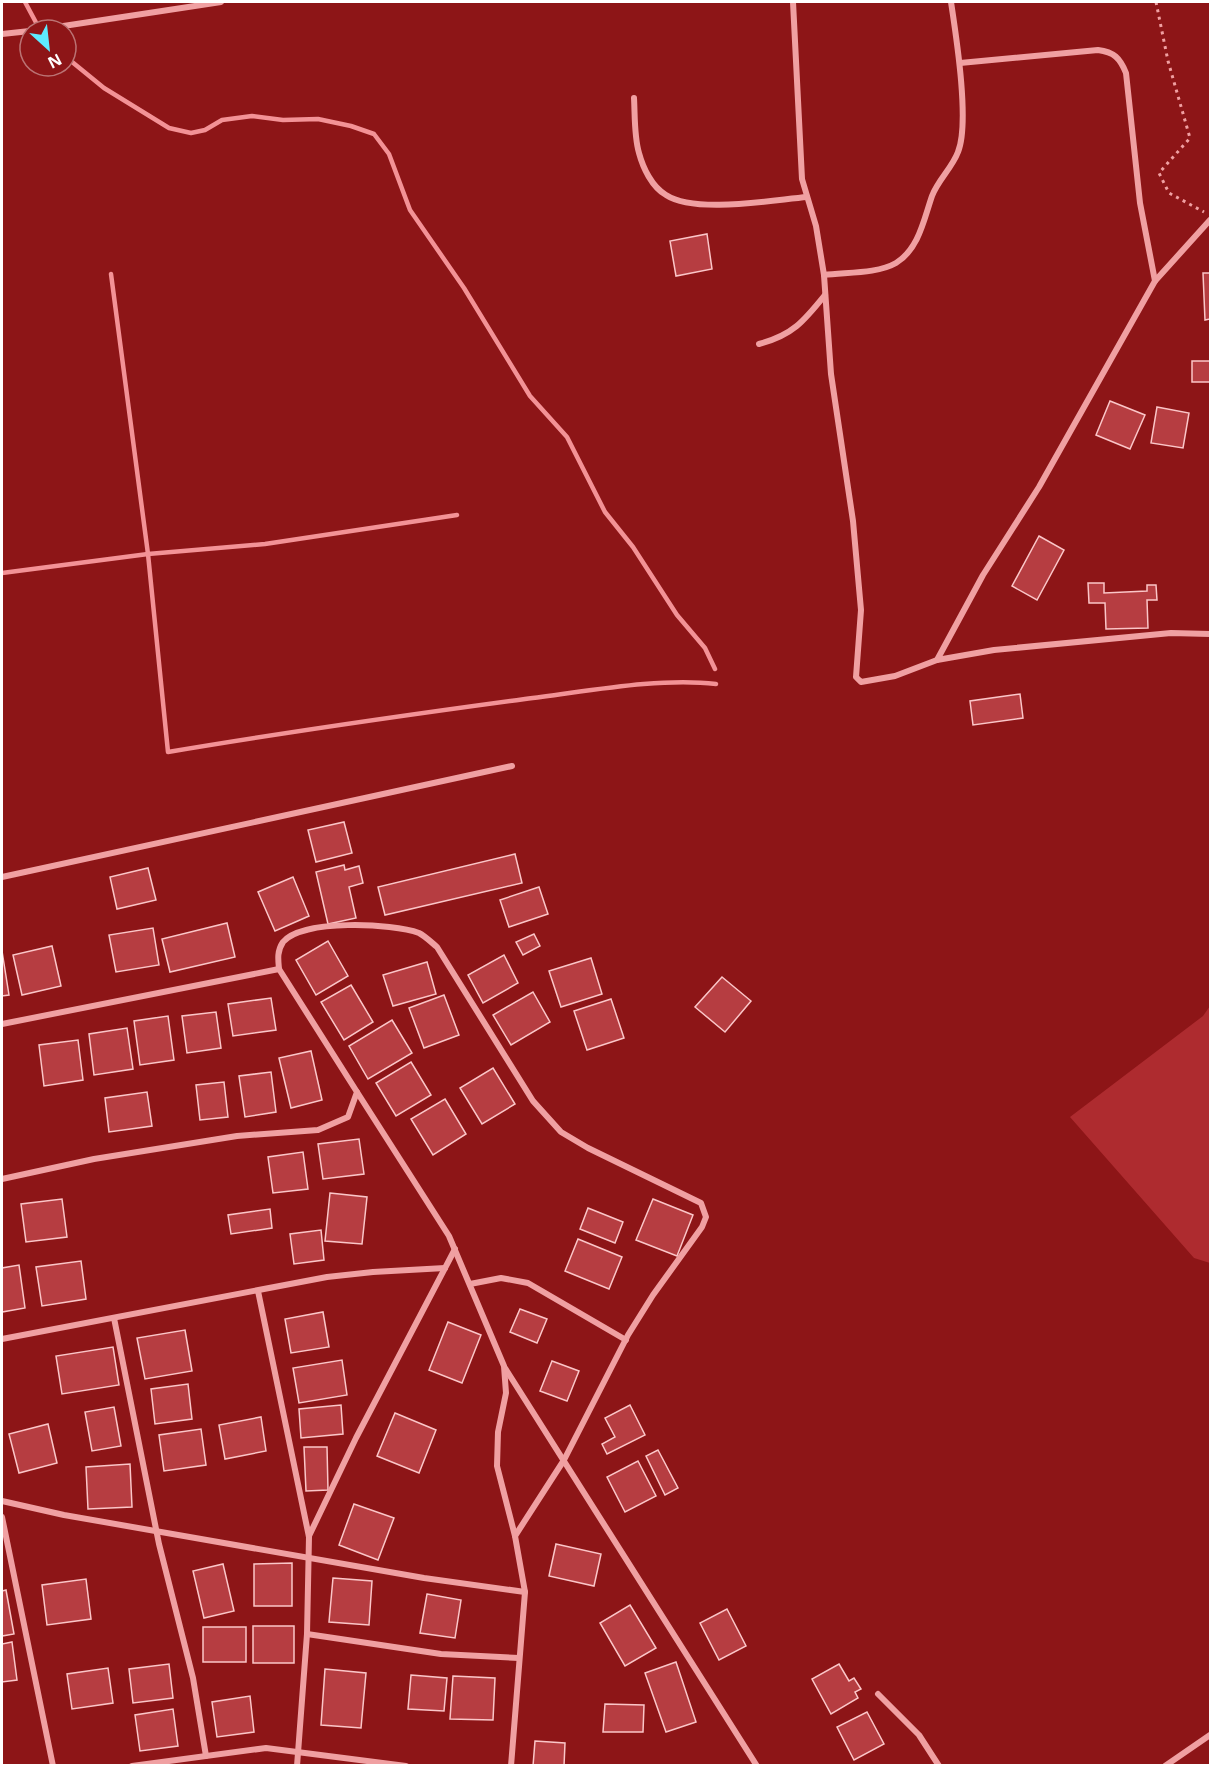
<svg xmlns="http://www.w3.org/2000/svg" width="1212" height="1767" font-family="'Noto Sans',sans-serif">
	<rect width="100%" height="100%" fill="#8d1517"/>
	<polygon fill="#ae2b2f" points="1210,1006 1210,1263 1194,1258 1070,1117 1203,1016"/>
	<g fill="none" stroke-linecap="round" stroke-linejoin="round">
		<g stroke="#f39296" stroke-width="4.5">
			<polyline points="25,2 40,30"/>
			<polyline points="66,57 104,88 169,128 191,133 205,130 222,120 252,116 283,120 318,119 351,126 374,134 389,154 410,210 464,288 530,396 567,437 605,512 633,547 677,615 705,648 715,669"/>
			<path d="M 111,274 L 148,554 L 168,752 C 287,732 406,715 525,699 C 584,692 658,677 716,684"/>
			<polyline points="2,573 148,554 265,544 457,515"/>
		</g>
	</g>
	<g fill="#b63d41" stroke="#fbc6c8" stroke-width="1.5">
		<polygon points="707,234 712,269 676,276 670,241"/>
		<polygon points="1203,273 1210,273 1210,319 1205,320"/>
		<rect x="1192" y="361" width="18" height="21"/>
		<polygon points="1110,401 1145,415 1130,449 1096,435"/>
		<polygon points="1157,407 1189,413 1183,448 1151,443"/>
		<polygon points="1039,536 1064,550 1037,600 1012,586"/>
		<polygon points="1088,583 1104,583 1104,593 1147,591 1147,585 1156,585 1157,600 1147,600 1148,628 1106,629 1105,603 1089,603"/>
		<polygon points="1020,694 1023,718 973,725 970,701"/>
		<polygon points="344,822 352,853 316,862 308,830"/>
		<polygon points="515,854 522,883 385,915 378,887"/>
		<polygon points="344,865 345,870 359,866 363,883 349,887 356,918 328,924 316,872"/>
		<polygon points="148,868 156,900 117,909 110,877"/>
		<polygon points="293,877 309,916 275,931 258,892"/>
		<polygon points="539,887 548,914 509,927 500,900"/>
		<polygon points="227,923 235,957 170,972 162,939"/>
		<polygon points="153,928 159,965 116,972 109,935"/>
		<polygon points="534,934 540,946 523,955 516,942"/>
		<polygon points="328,941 348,976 316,995 296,960"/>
		<polygon points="52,946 61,986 22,995 13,955"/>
		<polygon points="2,951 9,995 2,996"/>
		<polygon points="504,955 518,983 483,1003 468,975"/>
		<polygon points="591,958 602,994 561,1007 549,971"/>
		<polygon points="427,962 436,994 393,1006 383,975"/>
		<polygon points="722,977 751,1001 725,1032 695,1007"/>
		<polygon points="351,985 373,1022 344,1040 321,1002"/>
		<polygon points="533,992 550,1022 511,1045 493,1015"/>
		<polygon points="444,995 459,1035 424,1048 409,1008"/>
		<polygon points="271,998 276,1030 233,1036 228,1004"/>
		<polygon points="611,999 624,1038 587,1050 574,1011"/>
		<polygon points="216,1012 221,1048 187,1053 182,1016"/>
		<polygon points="168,1016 174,1060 140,1065 134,1021"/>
		<polygon points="392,1020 412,1053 368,1079 349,1046"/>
		<polygon points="127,1028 133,1069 94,1075 89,1034"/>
		<polygon points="78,1040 83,1080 44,1086 39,1045"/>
		<polygon points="311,1051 322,1100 291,1108 279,1058"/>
		<polygon points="411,1062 431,1095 396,1116 376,1083"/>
		<polygon points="493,1068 515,1104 482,1124 460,1088"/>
		<polygon points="271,1072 276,1112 245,1117 239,1076"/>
		<polygon points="224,1082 228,1117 200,1120 196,1085"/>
		<polygon points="147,1092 152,1126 109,1132 105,1098"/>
		<polygon points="445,1099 466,1134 433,1155 411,1119"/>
		<polygon points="359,1139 364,1174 323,1179 318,1144"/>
		<polygon points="303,1152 308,1189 273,1193 268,1157"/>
		<polygon points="330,1193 367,1197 362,1244 325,1241"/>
		<polygon points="62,1199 67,1237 26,1242 21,1204"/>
		<polygon points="653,1199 693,1215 677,1256 636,1240"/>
		<polygon points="588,1208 623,1222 615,1243 580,1229"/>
		<polygon points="270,1209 272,1228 231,1234 228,1215"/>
		<polygon points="321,1230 324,1260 294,1264 290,1234"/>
		<polygon points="578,1239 622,1257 609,1289 565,1271"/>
		<polygon points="81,1261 86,1299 42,1306 36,1267"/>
		<polygon points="19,1265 25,1308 2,1312 2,1268"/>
		<polygon points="520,1309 547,1319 537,1343 510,1332"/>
		<polygon points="323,1312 329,1347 291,1353 285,1319"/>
		<polygon points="448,1322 481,1335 462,1383 429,1370"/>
		<polygon points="185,1330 192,1371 145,1379 137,1338"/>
		<polygon points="113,1347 119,1385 62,1394 56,1356"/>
		<polygon points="342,1360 347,1395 299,1403 293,1368"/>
		<polygon points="552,1361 579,1371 567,1401 540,1391"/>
		<polygon points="188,1384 192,1419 155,1424 151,1389"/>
		<polygon points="341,1405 343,1434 301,1438 299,1409"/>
		<polygon points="630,1405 645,1435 607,1454 602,1444 615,1437 605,1418"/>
		<polygon points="114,1407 121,1446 92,1451 85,1412"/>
		<polygon points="395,1413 436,1430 419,1473 377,1456"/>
		<polygon points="261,1417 266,1451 225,1459 219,1425"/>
		<polygon points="48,1424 57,1463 19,1473 9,1434"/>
		<polygon points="201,1429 206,1465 164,1471 159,1435"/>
		<polygon points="304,1447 327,1447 328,1490 306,1491"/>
		<polygon points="658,1450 678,1488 665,1495 646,1456"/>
		<polygon points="638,1461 656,1496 625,1512 607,1477"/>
		<polygon points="130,1464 132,1507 88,1509 86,1467"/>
		<polygon points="354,1504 394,1518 378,1560 339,1545"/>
		<polygon points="556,1544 601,1554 594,1586 549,1576"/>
		<polygon points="292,1563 292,1606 254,1606 254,1564"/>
		<polygon points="223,1564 234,1611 204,1618 193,1571"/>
		<polygon points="333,1578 372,1581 369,1625 329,1622"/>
		<polygon points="86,1579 91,1619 47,1625 42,1585"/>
		<polygon points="6,1590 14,1634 2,1636 2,1591"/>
		<polygon points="427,1594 461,1600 455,1638 420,1633"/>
		<polygon points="630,1605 656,1648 625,1666 600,1623"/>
		<polygon points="727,1609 746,1646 719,1660 700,1623"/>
		<rect x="253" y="1626" width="41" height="37"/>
		<rect x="203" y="1627" width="43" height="35"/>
		<polygon points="12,1642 17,1680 2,1682 2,1644"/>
		<polygon points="676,1662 696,1722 666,1732 645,1673"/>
		<polygon points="169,1664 173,1698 133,1703 129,1669"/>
		<polygon points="839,1664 849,1681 854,1678 861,1689 855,1692 858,1698 831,1714 812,1679"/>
		<polygon points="108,1668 113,1703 72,1709 67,1674"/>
		<polygon points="325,1669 366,1673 361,1728 321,1725"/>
		<polygon points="411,1675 447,1678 444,1711 408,1709"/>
		<polygon points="453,1676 495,1678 493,1720 450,1719"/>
		<polygon points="250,1696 254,1732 217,1737 212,1702"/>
		<polygon points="605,1704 644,1705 643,1732 603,1732"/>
		<polygon points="173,1709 178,1746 140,1751 135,1715"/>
		<polygon points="867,1712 884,1744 854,1760 837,1727"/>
		<polygon points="535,1741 565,1743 564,1766 533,1766"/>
	</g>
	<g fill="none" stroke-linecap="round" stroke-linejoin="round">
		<polyline stroke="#f0a0a2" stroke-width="3" stroke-dasharray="3 4.5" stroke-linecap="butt" points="1156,2 1168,61 1190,138 1159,173 1169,193 1204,212"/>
		<g stroke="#f0a0a2" stroke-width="6">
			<polyline points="793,2 802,179 816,226 824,275 831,374 853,521 861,610 856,677 861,682 895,676 937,660 983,575 1039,487 1155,281 1210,220"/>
			<polyline points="37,30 221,2"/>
			<polyline points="2,34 30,31"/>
			<path d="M 960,63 L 1098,50 C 1114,52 1120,58 1126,73 L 1140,203 L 1155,281"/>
			<path d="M 634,98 C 635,115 634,136 639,153 C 643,168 652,187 666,195 C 695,214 772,200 807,197"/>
			<path d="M 824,275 C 845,272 877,274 896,263 C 919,249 924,219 932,196 C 938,180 952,168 958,152 C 970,123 956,35 951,2"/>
			<path d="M 759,344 C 793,335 804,321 825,295"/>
			<polyline points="937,660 994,650 1171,633 1210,634"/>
			<polyline points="2,877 512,766"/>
			<polyline points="2,1024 279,969"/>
			<polyline points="357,1092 449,1236 504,1366 506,1393 498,1432 497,1466 515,1536"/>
			<path d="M 2,1179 L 94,1159 L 237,1136 L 318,1130 L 348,1117 L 357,1092 L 279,969 C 278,959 277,951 283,942 C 301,919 393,923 419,933 C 425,936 431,942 437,947 L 533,1101 L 561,1132 L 588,1148 L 701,1203 L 706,1217 L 702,1227 L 653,1295 L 628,1335 L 564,1460 L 515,1536 L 525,1592 L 511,1766"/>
			<polyline points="470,1284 501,1278 528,1283 626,1340"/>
			<polyline points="258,1291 309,1537 307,1634 297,1766"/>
			<polyline points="114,1318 159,1544 193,1678 206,1756"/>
			<polyline points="2,1339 327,1277 373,1272 445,1268"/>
			<polyline points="505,1368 757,1766"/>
			<polyline points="2,1501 64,1515 424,1578 525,1592"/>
			<polyline points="2,1517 53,1766"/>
			<polyline points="309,1536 356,1438 455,1249"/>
			<polyline points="307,1634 441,1654 519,1658"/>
			<polyline points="878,1694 919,1735 939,1766"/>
			<polyline points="132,1766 266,1748 406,1766"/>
			<polyline points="1165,1766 1210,1735"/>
		</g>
	</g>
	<rect width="1212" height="1767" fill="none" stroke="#ffffff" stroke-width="6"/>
	<g transform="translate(48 48) rotate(153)"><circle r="28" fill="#8d1517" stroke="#bb7374" stroke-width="1.5"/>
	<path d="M0-4.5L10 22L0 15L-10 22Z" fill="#5eeaff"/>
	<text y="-9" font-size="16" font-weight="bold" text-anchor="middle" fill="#ffffff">N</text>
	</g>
</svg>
